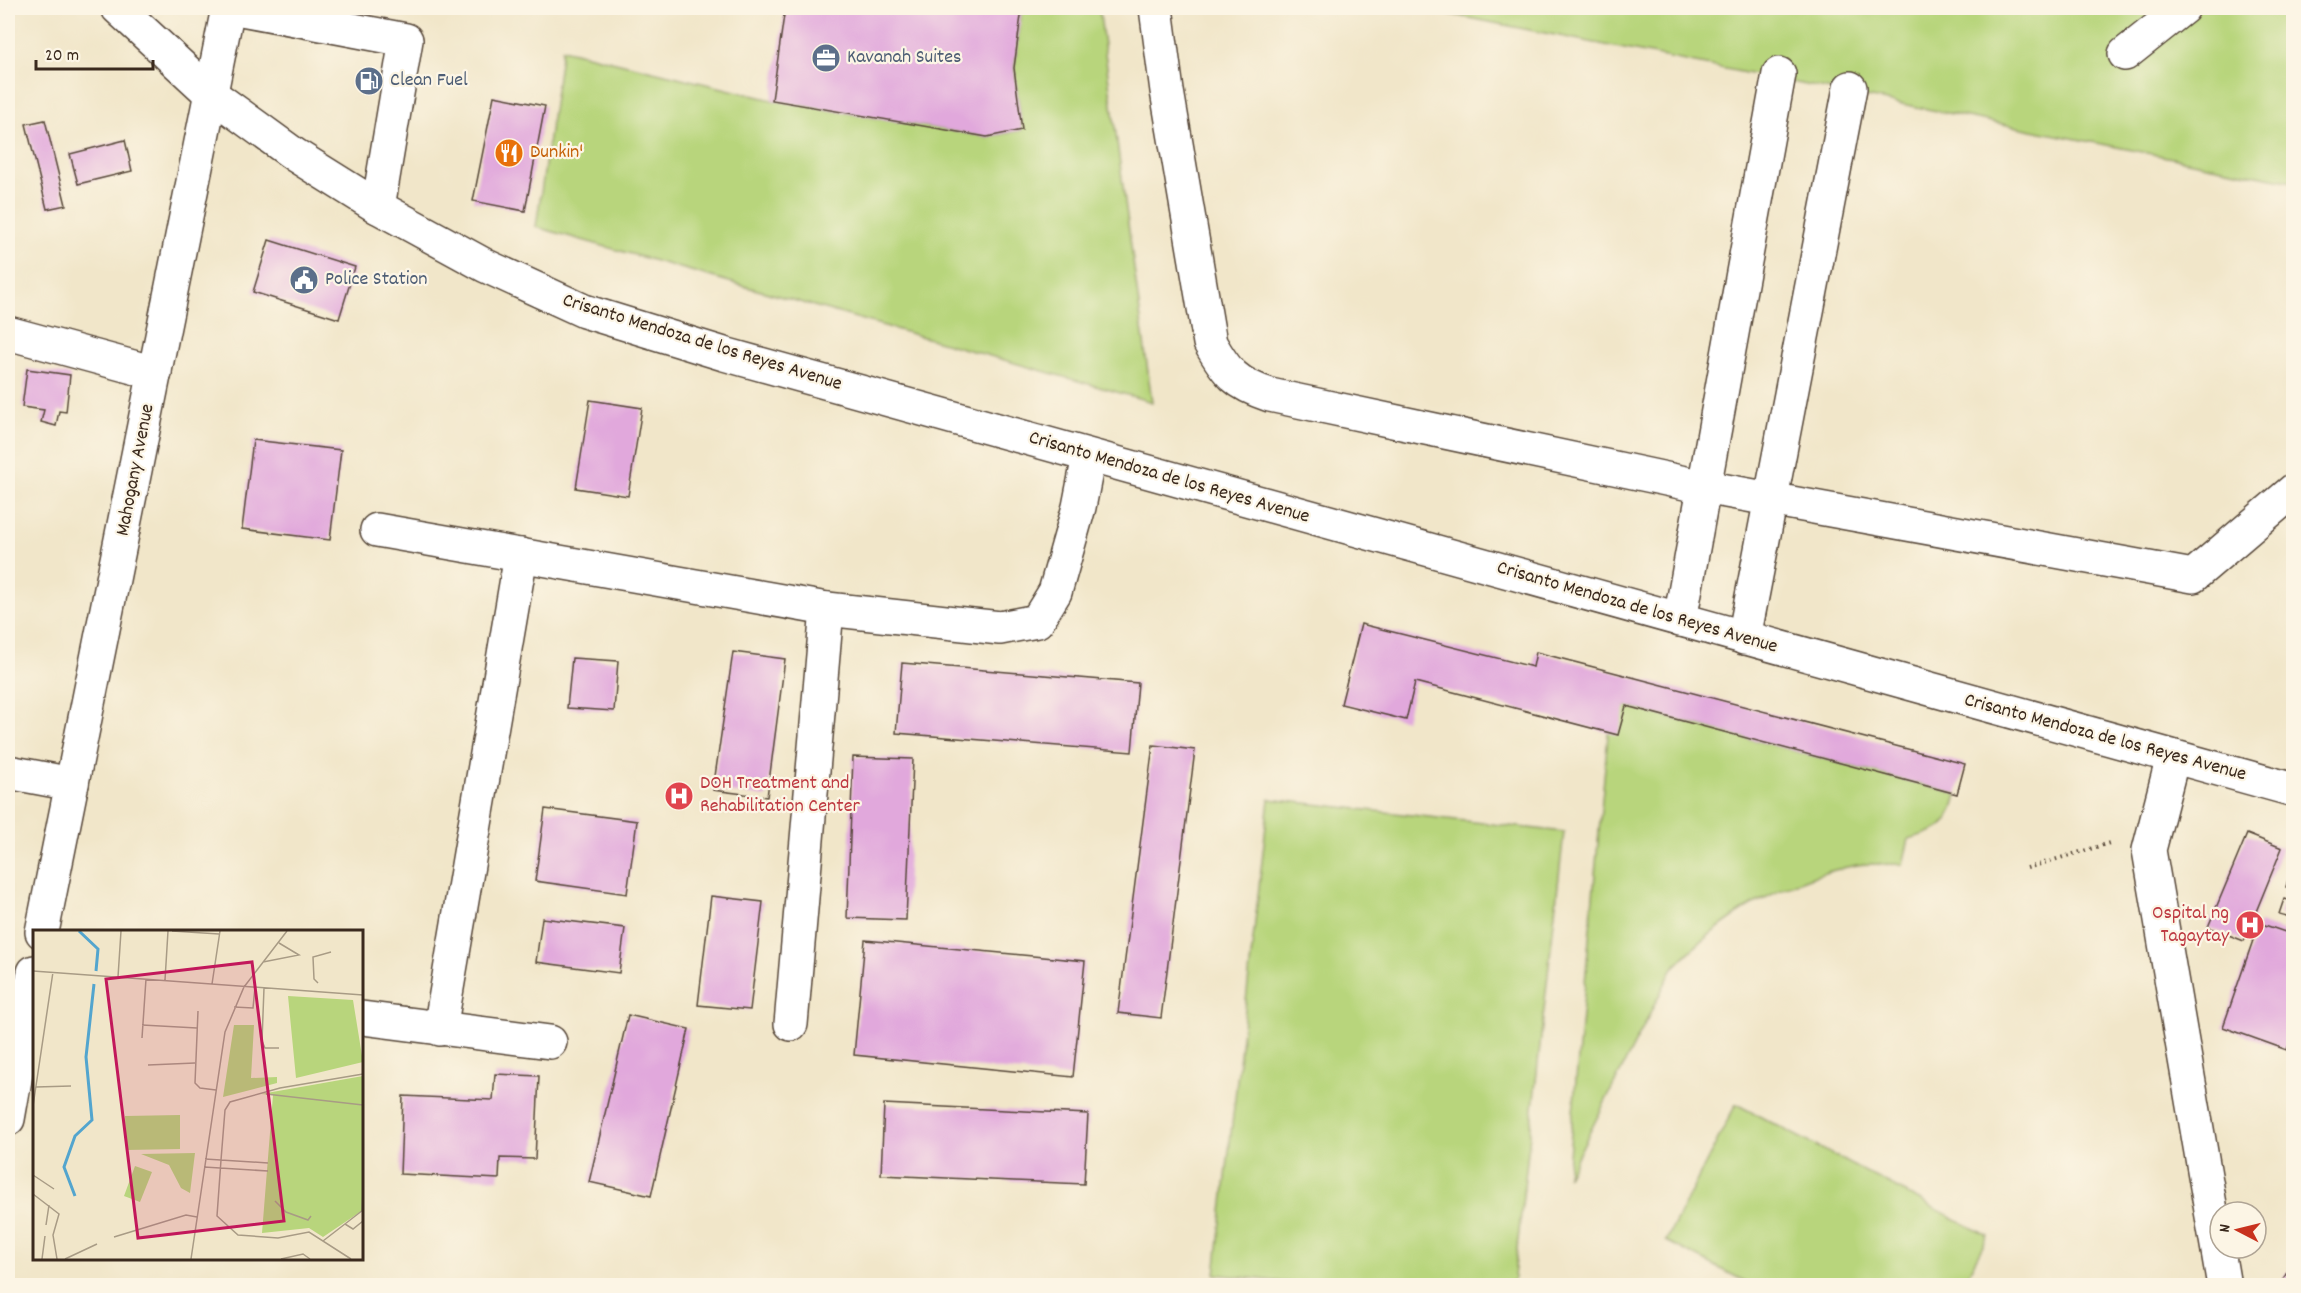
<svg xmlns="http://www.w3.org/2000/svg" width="2301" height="1293" font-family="Dekko,sans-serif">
	<rect width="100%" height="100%" fill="#fcf5e5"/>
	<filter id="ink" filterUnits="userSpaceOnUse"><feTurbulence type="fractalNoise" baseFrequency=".0167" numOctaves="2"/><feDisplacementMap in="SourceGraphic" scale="12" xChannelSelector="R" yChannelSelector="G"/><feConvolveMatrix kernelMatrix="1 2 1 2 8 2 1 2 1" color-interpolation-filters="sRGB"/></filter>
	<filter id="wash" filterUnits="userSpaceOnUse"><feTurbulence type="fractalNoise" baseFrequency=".008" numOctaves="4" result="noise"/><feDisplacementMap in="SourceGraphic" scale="24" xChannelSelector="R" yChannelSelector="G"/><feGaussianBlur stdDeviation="1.35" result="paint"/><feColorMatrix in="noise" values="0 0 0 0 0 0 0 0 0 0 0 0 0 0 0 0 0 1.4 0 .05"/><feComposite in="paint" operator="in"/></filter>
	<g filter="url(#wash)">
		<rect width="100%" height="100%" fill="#f1e6c9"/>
		<g fill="#b8d57c" stroke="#7a804d" stroke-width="1.5">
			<polygon points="1022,8 1099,8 1152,402 536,227 562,49 772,100 987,137 1022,130 1014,68"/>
			<polygon points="1419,8 2293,8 2293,182"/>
			<path d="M 1611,702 L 1957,794 C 1950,827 1939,830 1909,839 L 1903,864 C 1888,865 1872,863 1857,865 C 1787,878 1722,917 1673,968 L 1567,1177 Z"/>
			<polygon points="1269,799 1564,832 1513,1285 1319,1286 1215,1274"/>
			<polygon points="1736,1104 1988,1236 1962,1285 1752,1285 1666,1241"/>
		</g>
		<g id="blocks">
			<g fill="#e1a8dc">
				<polygon points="785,8 1022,8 1014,68 1022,130 987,137 772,100"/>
				<polygon points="494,96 545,106 525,211 473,201"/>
				<polygon points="45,120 66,205 47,209 26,124"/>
				<polygon points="125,140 132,171 78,184 70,154"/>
				<polygon points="269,240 355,267 339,319 253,292"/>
				<polygon points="27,369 70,375 66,412 59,411 56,426 41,422 44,410 22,407"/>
				<polygon points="590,400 642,408 628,496 576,488"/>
				<polygon points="253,440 341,450 330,540 242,529"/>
				<polygon points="1361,624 1533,667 1536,652 1965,764 1957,794 1626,706 1618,735 1415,682 1406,720 1341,704"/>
				<polygon points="733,652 785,659 767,797 713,790"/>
				<polygon points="572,658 618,661 614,711 567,708"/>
				<polygon points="902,663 1138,683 1132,752 896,733"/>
				<polygon points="1153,745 1195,750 1161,1018 1118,1013"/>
				<polygon points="853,757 913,759 906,920 847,918"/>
				<polygon points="545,809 637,821 627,894 535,881"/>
				<polygon points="2247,834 2282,848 2244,941 2208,927"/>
				<polygon points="2291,868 2294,869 2294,890 2286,887"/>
				<polygon points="711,896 763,902 750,1010 698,1005"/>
				<polygon points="2284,899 2294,901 2294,918 2279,914"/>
				<polygon points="542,918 625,928 619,973 536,962"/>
				<polygon points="2259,923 2294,935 2294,1032 2287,1050 2223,1027"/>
				<polygon points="865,940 1085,961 1073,1077 854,1055"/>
				<polygon points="628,1015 689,1029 651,1196 589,1182"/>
				<polygon points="495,1074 539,1076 535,1159 500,1158 499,1179 400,1174 403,1096 493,1100"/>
				<polygon points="884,1104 1088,1114 1084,1184 881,1175"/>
				<polygon points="2294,1267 2294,1286 2280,1286 2286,1274"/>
			</g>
		</g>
	</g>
	<g filter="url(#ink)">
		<use href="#blocks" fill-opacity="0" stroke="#564638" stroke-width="1.5"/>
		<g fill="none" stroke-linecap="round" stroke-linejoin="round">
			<g stroke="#564638" stroke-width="36">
				<g id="minor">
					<polyline points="236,8 406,40 378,207"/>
					<path d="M 1156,8 L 1167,91 L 1210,343 C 1227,373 1236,384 1270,395 L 1704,487 L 2193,576 L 2294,490"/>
					<polyline points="2125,54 2183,8"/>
					<polyline points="8,333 155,373"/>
					<polyline points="377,530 827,609 1000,628 1037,621 1055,592 1079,507 1089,456"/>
					<polyline points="1680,620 1779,74"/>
					<polyline points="1744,638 1850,88"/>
					<polyline points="2173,757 2149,850 2224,1286"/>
					<polyline points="8,772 72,784"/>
					<polyline points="362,1018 550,1042"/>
					<polyline points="791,1024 827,609"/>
					<polyline points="440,1029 521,555"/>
				</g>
			</g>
			<g stroke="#564638" stroke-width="36">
				<g id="major">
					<polyline points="118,8 211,94 295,155 378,207 486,266 584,311 724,354 2294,790"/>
					<polyline points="42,932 228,8"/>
					<polyline points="8,1119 34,972"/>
				</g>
			</g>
			<polyline stroke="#564638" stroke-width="4" stroke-dasharray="1.5 4.5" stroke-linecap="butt" points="2027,868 2113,842"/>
			<use href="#minor" stroke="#fff" stroke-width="33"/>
			<use href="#major" stroke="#fff" stroke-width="33"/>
		</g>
	</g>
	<defs>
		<g id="office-disc" transform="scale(1.5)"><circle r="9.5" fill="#5c6f8a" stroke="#fcf5e5"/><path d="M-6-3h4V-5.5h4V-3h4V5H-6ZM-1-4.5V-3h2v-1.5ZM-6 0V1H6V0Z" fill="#fff"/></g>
		<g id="fuel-disc" transform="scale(1.5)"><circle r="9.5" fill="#5c6f8a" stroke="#fcf5e5"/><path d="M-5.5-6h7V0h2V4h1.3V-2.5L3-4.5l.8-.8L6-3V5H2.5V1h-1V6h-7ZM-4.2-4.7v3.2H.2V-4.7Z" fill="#fff"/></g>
		<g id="restaurant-disc" transform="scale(1.5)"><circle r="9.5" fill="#e8710a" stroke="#fcf5e5"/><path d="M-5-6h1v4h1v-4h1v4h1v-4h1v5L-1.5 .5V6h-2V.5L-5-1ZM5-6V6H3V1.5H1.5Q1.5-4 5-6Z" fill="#fff"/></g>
		<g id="civic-disc" transform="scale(1.5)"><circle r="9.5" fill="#5c6f8a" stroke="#fcf5e5"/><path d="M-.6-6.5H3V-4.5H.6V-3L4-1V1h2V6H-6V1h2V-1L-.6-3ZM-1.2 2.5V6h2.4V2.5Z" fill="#fff"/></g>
		<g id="hospital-disc" transform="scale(1.5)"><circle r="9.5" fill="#e0444e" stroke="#fcf5e5"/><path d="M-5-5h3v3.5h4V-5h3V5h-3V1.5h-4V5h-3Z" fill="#fff"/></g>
	</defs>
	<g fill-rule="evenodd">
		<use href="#office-disc" x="826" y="58"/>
		<use href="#fuel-disc" x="369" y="81"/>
		<use href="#restaurant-disc" x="509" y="153"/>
		<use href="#civic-disc" x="304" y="280"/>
		<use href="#hospital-disc" x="679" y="796"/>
		<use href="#hospital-disc" x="2250" y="925"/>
	</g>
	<g text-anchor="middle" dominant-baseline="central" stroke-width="4.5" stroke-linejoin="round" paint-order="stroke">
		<g font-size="20" fill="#4e5e75" stroke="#fcf5e5" text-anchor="start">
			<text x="847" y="58">Kavanah Suites</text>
			<text x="390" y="81">Clean Fuel</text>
			<text x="325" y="280">Police Station</text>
		</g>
		<g font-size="20" fill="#c56008" stroke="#fcf5e5" text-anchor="start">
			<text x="530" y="153">Dunkin'</text>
		</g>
		<g font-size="20" fill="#3b2a1e" stroke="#fcf5e5">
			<text transform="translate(702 343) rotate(17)">Crisanto Mendoza de los Reyes Avenue</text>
			<text transform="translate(136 470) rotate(-79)">Mahogany Avenue</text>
			<text transform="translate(1169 478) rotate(16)">Crisanto Mendoza de los Reyes Avenue</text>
			<text transform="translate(1637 608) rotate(16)">Crisanto Mendoza de los Reyes Avenue</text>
			<text transform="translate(2105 738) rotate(15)">Crisanto Mendoza de los Reyes Avenue</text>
		</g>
		<g font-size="20" fill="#be3a42" stroke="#fcf5e5" text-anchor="start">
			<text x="700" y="784">DOH Treatment and<tspan x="700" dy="23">Rehabilitation Center</tspan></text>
			<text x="2229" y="914" text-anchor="end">Ospital ng<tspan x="2229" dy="23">Tagaytay</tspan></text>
		</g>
	</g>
	<g transform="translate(33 930)">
		<rect width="330" height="330" fill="#f1e6c9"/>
		<path d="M 255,66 L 320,70 L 330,132 L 263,148 ZM 201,95 L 221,95 L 218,148 L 244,147 L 244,153 L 190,167 ZM 330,146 L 330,280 L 290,307 L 276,298 L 229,303 L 240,165 L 228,164 ZM 147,185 L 147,219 L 93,220 L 92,186 ZM 162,223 L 157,263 L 148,258 L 136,235 L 108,224 ZM 102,236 L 119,242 L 107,272 L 91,266 Z" fill="#b8d57c"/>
		<path fill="none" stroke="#53a5ce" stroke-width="3" d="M 46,1 L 65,19 L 63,41M 42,266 L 31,237 L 42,206 L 59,190 L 53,127 L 61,54"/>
		<path fill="none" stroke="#a89b85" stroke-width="1.5" d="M 139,1 L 186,4M 230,32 L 266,25 L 246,13M 0,41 L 330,65M 85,47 L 88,1M 132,50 L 135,1M 285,53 L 281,49 L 280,27 L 298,22M 179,54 L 187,1M 231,58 L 229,111 L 232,118 L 246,118M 201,77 L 220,78 L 222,57M 165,81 L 162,153 L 167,158 L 183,160M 109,95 L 164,98M 109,108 L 113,49M 115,135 L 162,133M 3,157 L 38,156M 233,164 L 330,175M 0,176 L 20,42M 172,229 L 235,233M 171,237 L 235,241M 0,245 L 21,259M 0,264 L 26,284 L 20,305 L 24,329M 242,271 L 253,282 L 275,290 L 278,286M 329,281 L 330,262M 312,294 L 320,299 L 330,291M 13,295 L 16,275M 81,307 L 153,285 L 164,287M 290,311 L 330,280M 9,329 L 12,306M 32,329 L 64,314M 158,329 L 192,102 L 211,57 L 254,1M 248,329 L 270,324 L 277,329M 318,329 L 276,302 L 245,308 L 205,305 L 184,286 L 188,230 L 192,180 L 197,172 L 247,158 L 330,144"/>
		<path fill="#c2185b" fill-opacity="0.15" stroke="#c2185b" stroke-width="3" d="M 219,32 L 251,291 L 105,308 L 73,49 Z"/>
		<rect width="330" height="330" fill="none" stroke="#3b2a1e" stroke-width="3"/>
	</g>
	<rect width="2301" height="1293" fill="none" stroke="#fcf5e5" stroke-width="30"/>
	<g transform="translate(2238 1230) rotate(277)"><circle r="28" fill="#fcf5e5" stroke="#afa495" stroke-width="1.5"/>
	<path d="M0-4.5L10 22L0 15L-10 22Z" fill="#c8321e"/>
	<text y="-9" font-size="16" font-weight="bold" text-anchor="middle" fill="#3b2a1e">N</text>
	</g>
	<path d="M36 60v9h117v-9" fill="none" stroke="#3b2a1e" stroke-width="3"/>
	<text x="45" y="60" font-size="18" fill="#3b2a1e" stroke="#fcf5e5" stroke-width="4.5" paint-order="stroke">20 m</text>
</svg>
